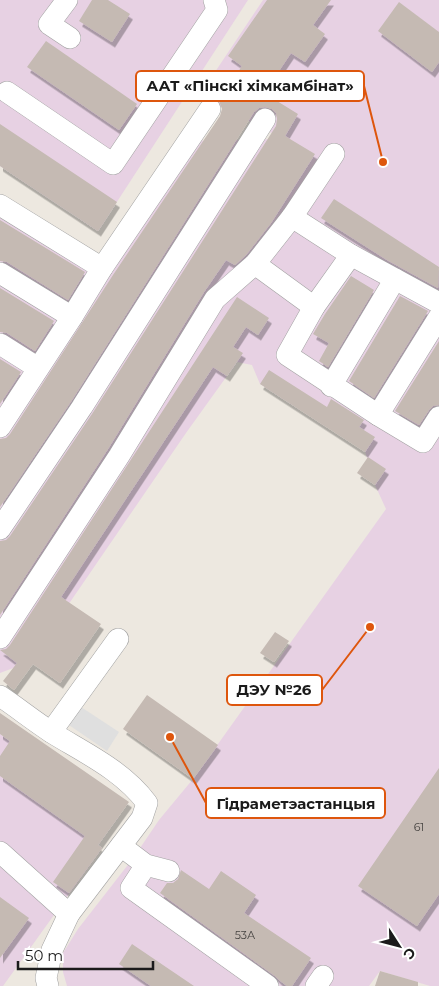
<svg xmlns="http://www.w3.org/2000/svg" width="439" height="986" font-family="Montserrat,sans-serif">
	<defs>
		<filter id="shadow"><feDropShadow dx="3" dy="5.5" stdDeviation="0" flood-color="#0004"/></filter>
	</defs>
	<rect width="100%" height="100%" fill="#ede8e0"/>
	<g fill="#e7d1e3">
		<polygon points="0,0 248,0 98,231 0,166"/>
		<polygon points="263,0 439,0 439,986 430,986 380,971 369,986 67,986 63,972 63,953 78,929 134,857 159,820 193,779 386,509 375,485 365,451 260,384 252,365 237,362 186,433 29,662 0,673 0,210 104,279 186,141 283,139 216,104 207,84"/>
		<polygon points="0,734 118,817 98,845 102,848 3,986 0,986"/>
	</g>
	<polygon fill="#dfdfdf" points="78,705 119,732 107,751 66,723"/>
	<g fill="#c5bab3" filter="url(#shadow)">
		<polygon points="92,0 108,0 130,14 112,42 79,21"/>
		<polygon points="267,0 331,0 313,25 325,34 305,62 291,53 264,93 298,114 285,136 315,154 271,223 246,255 235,265 226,260 204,292 108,449 0,615 0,541 6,540 10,536 92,414 276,126 277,119 276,113 272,109 265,107 259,108 254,112 72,400 0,507 0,439 6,438 10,434 113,275 220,116 222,109 219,101 242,66 228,56"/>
		<polygon points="399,2 439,32 439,62 432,72 378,31"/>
		<polygon points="46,41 137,104 119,130 27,67"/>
		<polygon points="0,124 117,202 98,231 0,166"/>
		<polygon points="334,199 439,267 438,288 387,260 321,218"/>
		<polygon points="0,220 85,272 68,300 7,262 0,261"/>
		<polygon points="351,276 374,290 328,367 319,361 329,343 313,334 325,314"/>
		<polygon points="0,288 54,321 35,351 7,333 0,332"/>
		<polygon points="400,296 428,311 374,398 349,381"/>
		<polygon points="237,297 269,318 258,335 246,327 233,347 243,353 227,376 213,367 61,597 101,624 60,683 33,664 14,690 3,681 17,663 0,650 6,649 10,645"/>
		<polygon points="439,341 439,405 433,406 429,410 419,425 395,411"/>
		<polygon points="0,359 21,372 0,404"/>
		<polygon points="269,370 327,407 331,399 364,420 359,427 375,437 365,452 260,384"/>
		<polygon points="368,457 386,469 375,485 357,473"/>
		<polygon points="275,632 289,641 274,662 260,653"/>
		<polygon points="147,695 218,745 193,779 123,729"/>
		<polygon points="0,713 129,802 98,845 102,848 69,893 53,882 85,836 0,776 0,756 10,741 0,734"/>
		<polygon points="439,768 439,894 417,926 358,886"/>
		<polygon points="181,870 209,889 221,871 256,895 244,913 311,958 292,986 287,986 279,980 275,976 160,893 167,883 173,883 178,879"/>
		<polygon points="0,897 29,918 0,958"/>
		<polygon points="132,944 194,986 151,986 119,964"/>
		<polygon points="380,971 418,982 418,986 375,986"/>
	</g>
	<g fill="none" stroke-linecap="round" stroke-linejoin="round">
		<g stroke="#a2a2a2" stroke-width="22">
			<g id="minor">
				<polyline points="67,0 49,24 70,38"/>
				<polyline points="7,92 113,164 217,10 214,0"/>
				<polyline points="0,205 102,268"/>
				<polyline points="292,217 351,255 439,303"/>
				<polyline points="255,264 314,307 287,355 378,415 439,317"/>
				<polyline points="0,273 72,317"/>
				<polyline points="314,307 351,255"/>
				<polyline points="0,344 38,368"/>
				<polyline points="331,386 395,279"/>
				<polyline points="378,415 423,442 439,417"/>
				<polyline points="0,427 72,317 102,268 210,109"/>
				<polyline points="0,529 82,407 265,119"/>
				<polyline points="0,638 119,456 215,299 255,264 292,217 334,154"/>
				<path d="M 0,696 C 18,708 35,722 54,734 C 87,754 123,771 147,803 L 142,818 L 69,914 L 52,950 L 46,978 L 48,986"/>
				<polyline points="51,732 118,639"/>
				<polyline points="121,846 146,865 169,871"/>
				<polyline points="0,852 69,914"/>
				<polyline points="146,865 131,888 268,986"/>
				<polyline points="316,986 323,976"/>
			</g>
		</g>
		<use href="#minor" stroke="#fff" stroke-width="21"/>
	</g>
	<g text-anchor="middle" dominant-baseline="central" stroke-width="4" stroke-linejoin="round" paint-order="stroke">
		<g font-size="11" fill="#464341">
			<text x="419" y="827">61</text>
			<text x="245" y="935">53А</text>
		</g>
	</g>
	<path fill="none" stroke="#de560d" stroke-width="2" d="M383 162L364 86M370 627L322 690M170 737L206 803"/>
	<g fill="#de560d" stroke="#fff" stroke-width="2">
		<circle cx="383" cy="162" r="5"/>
		<circle cx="370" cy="627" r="5"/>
		<circle cx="170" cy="737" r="5"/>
	</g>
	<g fill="#fff" stroke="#de560d" stroke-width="2">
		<rect x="136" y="71" width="228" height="30" rx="5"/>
		<rect x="227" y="675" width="95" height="30" rx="5"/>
		<rect x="206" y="788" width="179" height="30" rx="5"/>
	</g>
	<g font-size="15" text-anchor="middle" font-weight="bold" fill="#1b1b1b">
		<text x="250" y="91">ААТ «Пінскі хімкамбінат»</text>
		<text x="274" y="695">ДЭУ №26</text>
		<text x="296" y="809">Гідраметэастанцыя</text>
	</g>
	<g transform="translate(399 946) rotate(126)" stroke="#ffffff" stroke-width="4" paint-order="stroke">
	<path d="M0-4L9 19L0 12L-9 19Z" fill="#1b1b1b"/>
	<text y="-8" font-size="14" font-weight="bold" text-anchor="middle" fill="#1b1b1b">С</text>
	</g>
	<path d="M18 961v8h135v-8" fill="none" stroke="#1b1b1b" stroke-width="2.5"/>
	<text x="25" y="961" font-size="15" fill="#1b1b1b" stroke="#ffffff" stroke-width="4" paint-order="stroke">50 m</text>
</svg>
